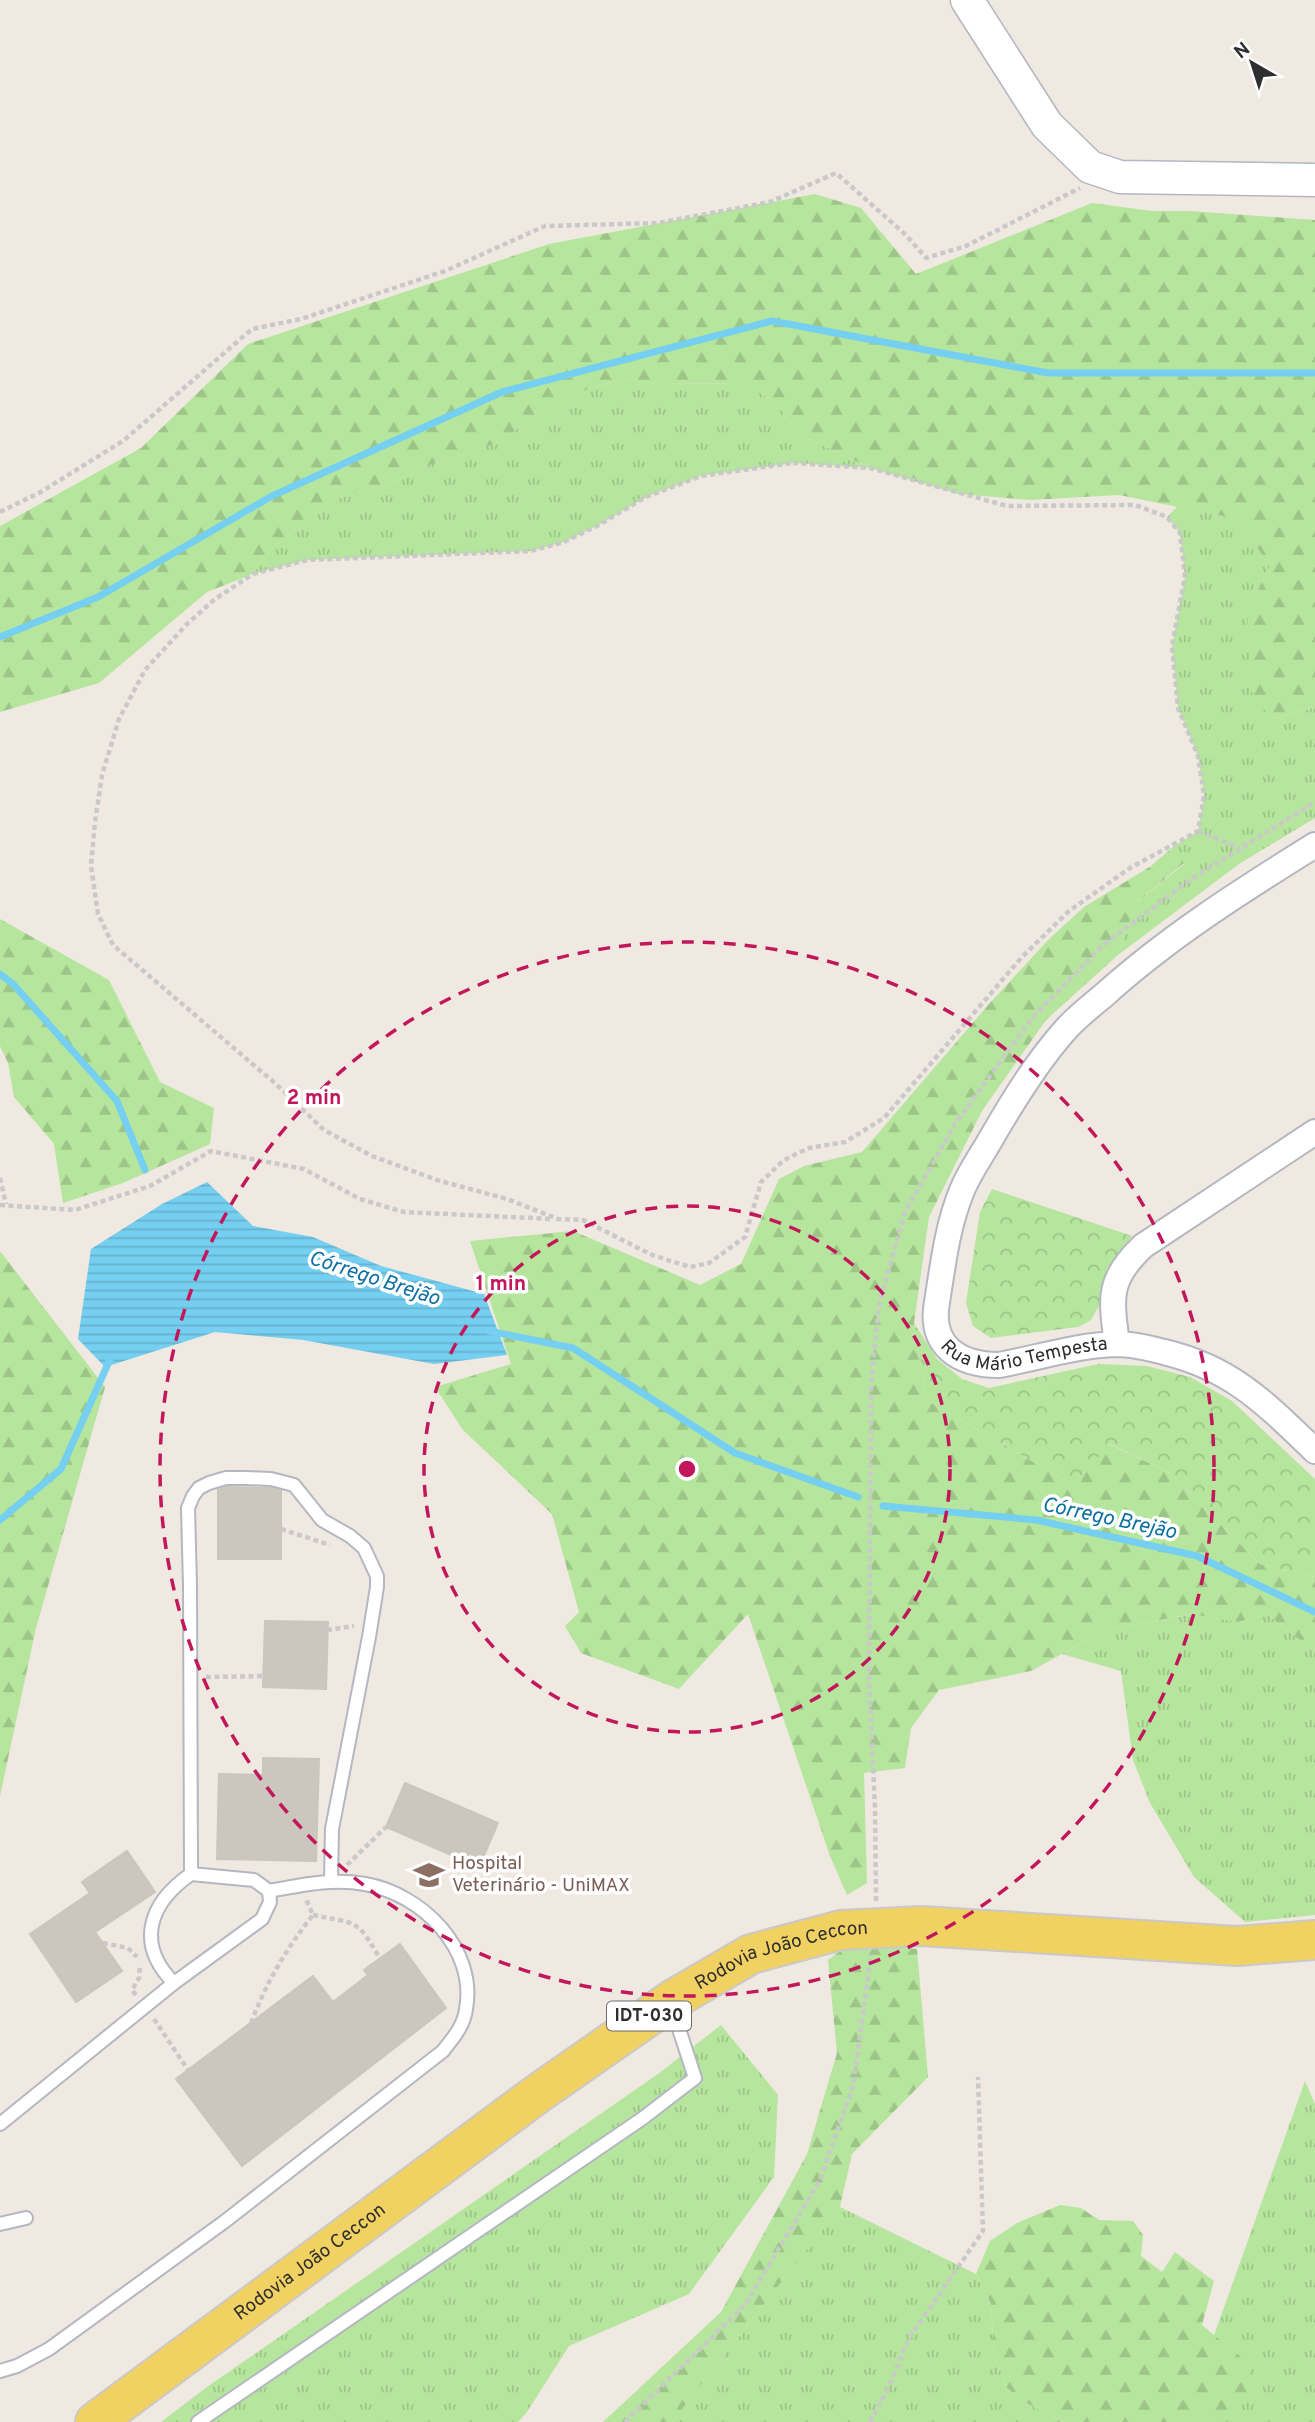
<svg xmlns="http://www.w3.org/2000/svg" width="1315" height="2422" font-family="Overpass,sans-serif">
	<defs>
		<pattern id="grass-tufts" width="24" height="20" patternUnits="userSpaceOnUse" patternTransform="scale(1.75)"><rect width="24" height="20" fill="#b6e59e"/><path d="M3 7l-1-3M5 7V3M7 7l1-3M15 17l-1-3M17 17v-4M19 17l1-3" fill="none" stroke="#9dc588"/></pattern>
		<pattern id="forest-firs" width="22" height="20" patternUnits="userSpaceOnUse" patternTransform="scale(1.75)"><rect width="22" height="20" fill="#b6e59e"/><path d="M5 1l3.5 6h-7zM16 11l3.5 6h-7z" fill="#9dc588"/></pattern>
		<pattern id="park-crowns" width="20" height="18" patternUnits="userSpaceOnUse" patternTransform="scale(1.75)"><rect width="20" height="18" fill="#b6e59e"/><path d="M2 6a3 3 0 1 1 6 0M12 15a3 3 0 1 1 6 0" fill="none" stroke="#9dc588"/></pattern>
		<pattern id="water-rules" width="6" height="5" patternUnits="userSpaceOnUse" patternTransform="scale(1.75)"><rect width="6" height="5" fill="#75cff0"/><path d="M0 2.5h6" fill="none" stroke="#66b2ce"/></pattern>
	</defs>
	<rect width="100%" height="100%" fill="#efe9e1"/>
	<g fill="url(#grass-tufts)">
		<polygon points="624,379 660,383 744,384 774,401 800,435 870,468 793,463 701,476 646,497 597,526 564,542 531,551 307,560 253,574 268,551 330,501 397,481 427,466 499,443 531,418 590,388"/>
		<polygon points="1178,506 1238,519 1270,566 1247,611 1271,719 1315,707 1315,818 1239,864 1118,955 1135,904 1184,864 1174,846 1198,831 1204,795 1198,756 1178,708 1172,646 1185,577 1180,533 1167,517"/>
		<polygon points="1193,1614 1238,1622 1267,1614 1315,1652 1315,1915 1245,1922 1194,1877 1150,1803 1133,1760 1121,1671 1062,1654 1105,1630"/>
		<polygon points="721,2025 778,2095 774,2177 689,2294 569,2346 527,2412 518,2422 161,2422 207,2387 658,2074"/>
		<polygon points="1305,2081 1315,2104 1315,2422 1183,2422"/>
		<polygon points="840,2207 976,2274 991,2304 994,2354 1007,2388 1026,2403 1065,2422 672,2422"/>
	</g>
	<g fill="url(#forest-firs)">
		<polygon points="815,194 861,208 916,274 1092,203 1152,211 1190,211 1315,220 1315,707 1271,719 1251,691 1247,611 1270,566 1237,519 1119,495 1030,500 959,494 870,468 800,435 774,401 744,384 660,383 624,379 590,388 531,418 499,443 427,466 397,481 330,501 268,551 253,574 207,592 99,683 0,712 0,526 141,448 248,344 549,244"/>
		<polygon points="1174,846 1184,863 1135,904 1118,955 1046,1020 982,1111 929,1217 914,1323 927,1400 1073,1485 1109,1444 1170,1473 1260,1564 1315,1577 1315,1652 1267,1614 1238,1622 1192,1614 1105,1630 1031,1671 939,1690 911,1728 905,1768 864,1773 867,1883 847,1895 830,1856 748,1614 679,1689 581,1653 565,1626 579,1612 552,1514 463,1430 435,1387 511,1364 470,1241 573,1231 700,1285 741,1264 779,1179 804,1166 862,1152 989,1004 1049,939 1084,907 1151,866"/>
		<polygon points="0,919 109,980 160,1082 214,1108 210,1144 123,1183 63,1203 54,1144 14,1097 8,1063 0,1046"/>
		<polygon points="0,1251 105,1387 36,1628 0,1796"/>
		<polygon points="896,1947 917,1949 928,2077 852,2154 840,2207 672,2422 603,2422 721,2312 807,2154 837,2053 828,1960 844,1948"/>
		<polygon points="1060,2205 1081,2208 1099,2220 1133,2221 1143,2235 1141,2256 1162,2272 1175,2252 1214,2281 1202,2325 1242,2358 1252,2371 1246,2382 1249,2394 1223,2415 1209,2412 1195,2422 1065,2422 1026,2403 1007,2388 994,2354 991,2304 976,2274 990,2241 1017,2223"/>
	</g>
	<g fill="url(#park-crowns)">
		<polygon points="992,1189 1132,1236 1107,1268 1102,1301 1091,1320 1078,1327 991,1338 973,1326 966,1303 980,1212"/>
		<polygon points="914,1323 937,1359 962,1379 989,1388 1098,1364 1147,1366 1190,1377 1232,1401 1315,1479 1315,1577 1260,1564 1170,1473 1110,1444 1073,1485 927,1400"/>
	</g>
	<polygon fill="url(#water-rules)" points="207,1182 253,1226 313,1237 381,1266 484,1294 507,1355 434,1364 303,1340 215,1332 105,1367 78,1339 91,1249 162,1204"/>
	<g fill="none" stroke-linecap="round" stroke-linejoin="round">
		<g stroke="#75cff0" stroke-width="7">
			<polyline points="0,637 98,597 272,496 502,392 772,321 1048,373 1315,373"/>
			<polyline points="0,974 13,984 117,1101 145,1170"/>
			<polyline points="489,1331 573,1348 735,1453 858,1497"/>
			<polyline points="883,1506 1036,1520 1197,1556 1315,1612"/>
			<polyline points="0,1520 61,1469 111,1357"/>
		</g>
	</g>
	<g fill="#cbc7bf" stroke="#cbc5ba" stroke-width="2">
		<polygon points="227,1487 270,1488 281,1491 281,1559 218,1559 218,1490"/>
		<polygon points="265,1621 328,1622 326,1689 263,1687"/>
		<polygon points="263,1758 319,1759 316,1861 217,1859 219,1774 263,1775"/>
		<polygon points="405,1783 498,1823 479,1867 386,1827"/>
		<polygon points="127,1851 155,1892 95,1932 122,1971 76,2002 30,1934 90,1893 82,1882"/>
		<polygon points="400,1944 446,2008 242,2166 176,2079 313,1976 333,2002 368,1975 364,1970"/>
	</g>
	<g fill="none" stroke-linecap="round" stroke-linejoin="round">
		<g stroke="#b4b7c1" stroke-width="16">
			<g id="service">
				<polyline points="191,1874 190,1585 188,1508 193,1496 199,1488 209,1483 226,1478 245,1478 271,1479 294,1485 322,1520 350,1536 364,1548 377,1576 377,1587 369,1637 332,1829 331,1880"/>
				<path d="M 191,1874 L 254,1880 L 269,1891 L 270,1902 L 262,1919 L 174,1983 C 135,1944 149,1903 191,1874 Z"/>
				<polyline points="0,2124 174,1983"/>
				<polyline points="0,2224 26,2218"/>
				<path d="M 0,2371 L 17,2366 L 49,2349 L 224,2222 L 443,2051 C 453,2038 464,2026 466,2009 C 477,1949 422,1894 365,1884 C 332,1878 302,1885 269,1891"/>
				<polyline points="198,2422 643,2118 695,2078 678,2026 667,2009"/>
			</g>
		</g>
		<g stroke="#b4b7c1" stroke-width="28">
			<g id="minor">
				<path id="s1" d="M 1315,845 C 1241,891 1167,938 1103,996 C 1091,1006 1078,1016 1067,1028 C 1038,1060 1014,1099 992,1137 C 982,1155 968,1174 961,1193 C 947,1228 943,1265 937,1302 C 929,1346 959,1365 999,1365 C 1037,1358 1078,1345 1116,1344 C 1132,1344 1149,1348 1164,1352 C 1232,1368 1266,1404 1315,1451"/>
				<path d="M 1117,1344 C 1111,1298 1107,1280 1143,1246 L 1315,1132"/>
			</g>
		</g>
		<g stroke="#b4b7c1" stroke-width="35">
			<polyline id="tertiary" points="967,0 1047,125 1090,167 1120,177 1315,180"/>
		</g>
		<g stroke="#c9c9c9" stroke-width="42">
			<g id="primary">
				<path id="s2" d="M 95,2422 L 540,2092 L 672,2000 L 751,1954 L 841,1930 L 922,1926 L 1237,1946 L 1315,1940"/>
			</g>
		</g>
		<g stroke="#c9c9c9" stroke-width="4.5" stroke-dasharray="5 3.5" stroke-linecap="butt">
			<polygon points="793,463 870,468 1007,506 1135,505 1167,517 1180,533 1185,576 1172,646 1178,708 1198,756 1204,795 1198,831 1130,868 1069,911 1022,957 884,1118 845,1142 809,1148 784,1160 761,1182 745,1237 709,1263 690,1267 652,1255 583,1220 558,1219 507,1199 437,1180 372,1156 324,1130 276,1084 113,945 98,914 91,866 95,822 102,775 119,719 145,670 186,625 215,599 253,574 307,560 531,551 564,542 597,526 646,497 701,476"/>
			<polyline points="0,512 39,493 123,441 252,329 301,319 445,271 545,226 658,223 770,202 836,173 906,235 926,258 966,246 1080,188"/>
			<polyline points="1198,831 1239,848"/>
			<polyline points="0,1178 6,1204"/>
			<polyline points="0,1205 75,1210 150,1186 211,1151 304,1169 360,1199 404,1212 552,1219"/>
			<polyline points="281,1529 330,1545"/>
			<polyline points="327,1630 354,1626"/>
			<polyline points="206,1677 263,1676"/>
			<polyline points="347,1865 386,1827"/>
			<polyline points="876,1901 875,1808 869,1681 871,1384 879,1305 905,1212 955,1124 1032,1018 1102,946 1190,880 1315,802"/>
			<path d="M 313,1915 C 357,1924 357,1918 380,1959"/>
			<polyline points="103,1943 128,1948 137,1957"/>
			<polyline points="136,1995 132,1990 139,1978 140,1965"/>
			<polyline points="154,2019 188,2070"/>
			<path d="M 251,2023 C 266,1983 286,1949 313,1915 L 306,1899"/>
			<polyline points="625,2422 745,2305 820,2180 853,2086 871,1955"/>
			<polyline points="870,2422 890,2384 909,2338 983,2231 978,2077"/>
		</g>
		<use href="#service" stroke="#fff" stroke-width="12"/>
		<use href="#minor" stroke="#fff" stroke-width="24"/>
		<use href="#tertiary" stroke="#fff" stroke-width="32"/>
		<use href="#primary" stroke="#f2d163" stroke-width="38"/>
	</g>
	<g fill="none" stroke="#c2185b" stroke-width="3.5" stroke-dasharray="12 9">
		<circle cx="687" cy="1469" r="263"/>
		<circle cx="687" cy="1469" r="527"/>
	</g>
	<defs>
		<g id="university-bare" transform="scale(2.415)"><path d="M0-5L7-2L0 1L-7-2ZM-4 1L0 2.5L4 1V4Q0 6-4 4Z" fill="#8d6e63" stroke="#fff" stroke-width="2.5" paint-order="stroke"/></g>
	</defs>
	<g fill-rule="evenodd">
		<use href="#university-bare" x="429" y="1875"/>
	</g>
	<g text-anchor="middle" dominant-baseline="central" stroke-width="7" stroke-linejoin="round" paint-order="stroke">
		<rect fill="#fff" stroke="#6d6d6d" stroke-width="2" x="607" y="2001.5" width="84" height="29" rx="5"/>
		<g font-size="18" font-weight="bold" fill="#2e2e2e">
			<text x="649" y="2016">IDT-030</text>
		</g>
		<g font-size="19" fill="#2e2e2e" stroke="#fff">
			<text stroke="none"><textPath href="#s1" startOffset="746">Rua Mário Tempesta</textPath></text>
			<text stroke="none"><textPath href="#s2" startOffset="835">Rodovia João Ceccon</textPath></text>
			<text stroke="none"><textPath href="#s2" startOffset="268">Rodovia João Ceccon</textPath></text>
		</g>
		<g font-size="19" fill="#785e54" stroke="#fff" text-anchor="start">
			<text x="452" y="1864">Hospital<tspan x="452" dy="22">Veterinário - UniMAX</tspan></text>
		</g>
		<g font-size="21" font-style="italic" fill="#0d6fa3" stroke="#fff">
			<text transform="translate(374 1279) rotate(18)">Córrego Brejão</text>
			<text transform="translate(1109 1519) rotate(12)">Córrego Brejão</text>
		</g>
	</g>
	<circle cx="687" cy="1469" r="10" fill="#c2185b" stroke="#fff" stroke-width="3.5"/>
	<g font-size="21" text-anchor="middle" font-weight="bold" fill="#c2185b" stroke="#fff" stroke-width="7" stroke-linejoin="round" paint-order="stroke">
		<text x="314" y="1104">2 min</text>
		<text x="501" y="1290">1 min</text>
	</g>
	<g transform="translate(1252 63) rotate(321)" stroke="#ffffff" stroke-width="5" paint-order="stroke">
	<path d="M0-5L12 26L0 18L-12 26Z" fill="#2e2e2e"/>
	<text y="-10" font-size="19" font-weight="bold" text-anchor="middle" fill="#2e2e2e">N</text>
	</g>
</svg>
